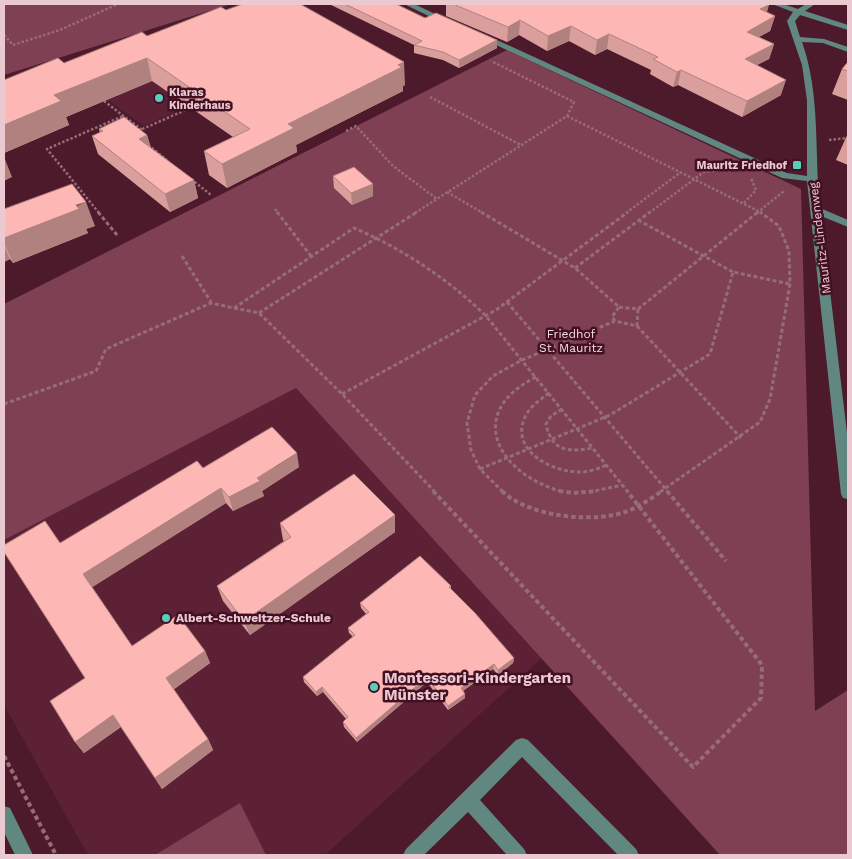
<svg xmlns="http://www.w3.org/2000/svg" width="852" height="859" font-family="'Work Sans',sans-serif">
	<rect width="100%" height="100%" fill="#4d1a2b"/>
	<g fill="#5c2135">
		<polygon points="173,72 209,97 144,126 108,100"/>
		<polygon points="296,388 542,658 325,855 88,855 4,705 4,540"/>
	</g>
	<g fill="#7e4052">
		<polygon points="4,4 231,4 4,75"/>
		<polygon points="507,50 801,189 815,711 848,690 848,855 720,855 296,388 4,540 4,304"/>
		<polygon points="240,803 266,855 155,855"/>
	</g>
	<g fill="none" stroke-linecap="round" stroke-linejoin="round">
		<g stroke="#976c79" stroke-width="2.5" stroke-dasharray="2.5 2" stroke-linecap="butt">
			<polyline points="4,35 13,45 60,30 118,4"/>
			<polyline points="430,97 521,145"/>
			<polyline points="104,101 142,130"/>
			<polyline points="567,116 762,213"/>
			<polyline points="138,131 190,108"/>
			<polyline points="346,131 356,126 393,166 437,199"/>
			<polyline points="829,140 848,138"/>
			<polyline points="148,145 167,160"/>
			<polyline points="191,179 211,195"/>
			<polyline points="447,192 483,213"/>
			<polyline points="744,203 756,190 751,178"/>
			<polyline points="275,209 278,213"/>
			<polyline points="99,213 47,149 123,116"/>
			<polyline points="415,213 567,116 574,102 491,61"/>
			<polyline points="626,213 681,172"/>
			<polyline points="649,213 704,172 730,169"/>
			<polyline points="757,213 784,191"/>
		</g>
		<g stroke="#976c79" stroke-width="3" stroke-dasharray="4 2.5" stroke-linecap="butt">
			<polyline points="98,212 117,235"/>
			<polyline points="277,212 311,256"/>
			<polyline points="481,212 575,268 619,307"/>
			<polyline points="638,220 733,272"/>
			<polyline points="182,256 211,302"/>
			<polyline points="575,268 650,212"/>
			<polyline points="507,302 668,492"/>
			<polygon points="619,307 638,309 637,326 615,321 612,317"/>
			<polyline points="234,308 259,313 342,394 435,492"/>
			<path d="M 234,308 L 354,228 C 403,249 448,279 486,316 L 628,492"/>
			<polyline points="638,309 758,212"/>
			<polyline points="259,313 417,212"/>
			<polyline points="637,326 741,438"/>
			<path d="M 536,377 C 462,414 500,476 564,492"/>
			<path d="M 549,393 C 540,400 530,406 525,417 C 509,451 554,473 581,472 C 590,472 599,468 607,465"/>
			<polyline points="342,394 496,310 628,212"/>
			<polyline points="4,404 96,371 106,349 211,303 234,308"/>
			<path d="M 562,409 L 551,416 L 546,424 C 552,452 568,452 593,448"/>
			<polyline points="480,469 610,415 710,354 733,272 790,284"/>
			<polyline points="503,492 480,469 471,450 467,423 475,395 493,376 522,360 615,321"/>
			<polyline points="589,492 623,485"/>
			<polyline points="660,492 760,422 770,399 790,284 789,251 779,226 760,212"/>
		</g>
		<g stroke="#976c79" stroke-width="4" stroke-dasharray="4.5 3" stroke-linecap="butt">
			<polyline points="433,491 693,767 761,698 762,665 627,491"/>
			<path d="M 502,491 C 528,517 595,524 628,511 C 640,506 652,498 662,491"/>
			<polyline points="559,491 573,493 597,491"/>
			<polyline points="667,491 726,561"/>
			<polyline points="4,756 56,855"/>
		</g>
		<g fill="#608881" fill-rule="evenodd">
			<polygon points="404,4 414,4 450,21 443,23"/>
			<path d="M 772,4 L 783,4 L 798,9 L 806,4 L 815,4 L 805,11 L 848,25 L 848,30 L 800,15 L 795,21 L 800,37 L 824,39 L 848,47 L 848,52 L 823,43 L 802,42 C 821,96 814,152 820,208 L 848,220 L 848,227 L 821,216 L 848,441 L 848,499 L 843,498 L 841,494 L 807,181 L 782,178 L 479,37 L 486,35 L 787,173 L 807,176 L 807,100 L 802,65 L 787,21 L 793,12 Z"/>
			<polygon points="522,738 528,740 636,849 639,855 618,855 522,757 480,800 524,849 527,855 507,855 468,812 424,855 403,855 406,849 516,740"/>
			<polygon points="4,806 10,808 33,855 15,855 4,832"/>
		</g>
	</g>
	<g fill="#da9e9c">
		<polygon points="329,4 396,4 425,18 497,40 497,48 459,68 443,60 414,53 414,45"/>
		<polygon points="446,4 766,4 767,12 775,16 770,31 759,37 774,44 769,59 757,65 781,95 742,117 678,85 673,87 650,74 651,70 607,49 595,55 569,41 547,51 519,35 507,42 446,16"/>
		<polygon points="226,10 405,85 403,86 403,91 296,145 297,152 227,188 209,175 204,151 233,137 152,81 66,117 69,125 4,153 4,80 64,63"/>
		<polygon points="848,62 848,100 832,94 842,69"/>
		<polygon points="99,129 147,135 151,148 194,180 198,198 170,212 98,154 92,136 100,133"/>
		<polygon points="848,133 848,165 836,160"/>
		<polygon points="333,176 373,196 352,205 334,188"/>
		<polygon points="4,209 95,226 86,229 88,233 13,263 10,259 4,262"/>
		<polygon points="299,467 262,491 264,496 233,511 226,503 92,587 132,646 205,651 210,663 173,690 208,739 213,750 162,789 121,727 84,753 75,742 85,678 60,543 203,468"/>
		<polygon points="280,523 395,532 250,635 223,601 217,586 284,541 283,540"/>
		<polygon points="451,586 451,589 514,658 513,663 498,675 493,669 463,691 465,698 448,710 427,682 357,742 344,727 343,722 346,719 323,692 317,696 304,682 303,677 353,637 349,633 348,628 366,614 361,608 360,603"/>
	</g>
	<g fill="#b1817f">
		<polygon points="769,5 765,20 760,9"/>
		<polygon points="775,16 770,31 742,46 747,32"/>
		<polygon points="520,20 519,35 507,42 508,27"/>
		<polygon points="571,26 569,41 547,51 548,36"/>
		<polygon points="609,34 607,49 595,55 597,40"/>
		<polygon points="497,40 497,48 459,68 459,60"/>
		<polygon points="774,44 769,59 740,74 745,59"/>
		<polygon points="147,58 152,81 66,117 69,125 4,153 4,125 54,95"/>
		<polygon points="404,62 405,85 403,86 403,91 296,145 297,152 227,188 222,164 288,124"/>
		<polygon points="681,70 678,85 673,87 677,72"/>
		<polygon points="786,80 781,95 742,117 747,101"/>
		<polygon points="147,135 152,153 139,139"/>
		<polygon points="4,157 12,177 4,181"/>
		<polygon points="194,180 198,198 170,212 165,194"/>
		<polygon points="373,184 373,196 352,205 351,193"/>
		<polygon points="86,202 95,226 86,229 88,233 13,263 4,243 4,238"/>
		<polygon points="4,245 10,259 4,262"/>
		<polygon points="297,453 299,467 262,491 264,496 233,511 229,497"/>
		<polygon points="221,488 226,503 91,588 83,574"/>
		<polygon points="395,515 395,532 250,635 244,621"/>
		<polygon points="205,651 210,663 172,690 166,678"/>
		<polygon points="514,658 513,663 498,675 498,670"/>
		<polygon points="494,664 493,669 460,693 461,688"/>
		<polygon points="427,677 427,682 357,742 356,738"/>
		<polygon points="322,687 323,692 317,696 316,692"/>
		<polygon points="465,694 465,698 448,710 448,706"/>
		<polygon points="113,715 122,726 84,753 75,742"/>
		<polygon points="208,739 213,750 162,789 155,778"/>
	</g>
	<g fill="#fdb8b5" stroke="#b1817f">
		<polygon points="243,4 300,4 404,62 398,65 402,67 288,124 294,128 222,164 204,151 250,129 147,58 54,95 61,101 4,125 4,80 58,58 64,63 142,32 147,36 221,7 226,10"/>
		<polygon points="345,4 396,4 425,18 436,13 497,40 459,60 443,52 414,45 422,41"/>
		<polygon points="453,4 766,4 769,5 760,9 775,16 747,32 774,44 745,59 786,80 747,101 681,70 677,72 653,59 658,57 609,34 597,40 571,26 548,36 520,20 508,27"/>
		<polygon points="848,62 848,71 842,69"/>
		<polygon points="124,117 147,135 139,139 194,180 165,194 92,136 103,131 99,129"/>
		<polygon points="354,167 373,184 351,193 333,176"/>
		<polygon points="72,184 86,202 76,205 79,209 4,238 4,209"/>
		<polygon points="272,427 297,453 257,478 260,481 229,497 221,488 83,574 132,646 178,615 205,651 166,678 208,739 155,778 113,715 75,742 50,701 85,678 4,552 4,545 45,521 60,543 197,461 203,468"/>
		<polygon points="354,474 395,515 244,621 217,586 291,537 280,523"/>
		<polygon points="420,556 451,586 449,587 475,613 514,658 498,670 494,664 461,688 465,694 448,706 427,677 356,738 343,722 348,717 322,687 316,692 303,677 355,635 348,628 369,612 360,603"/>
	</g>
	<g fill="#5acebd" stroke="#421022" stroke-width="2">
		<circle cx="159" cy="98" r="5"/>
		<rect x="792" y="160" width="10" height="10" rx="2.5"/>
		<circle cx="166" cy="618" r="5"/>
		<circle cx="374" cy="687" r="5"/>
	</g>
	<g text-anchor="middle" dominant-baseline="central" stroke-width="5" stroke-linejoin="round" paint-order="stroke">
		<g font-size="11" font-weight="bold" fill="#ebc9d1" stroke="#421022" text-anchor="start">
			<text x="169" y="92">Klaras<tspan x="169" dy="13">Kinderhaus</tspan></text>
			<text x="787" y="165" text-anchor="end">Mauritz Friedhof</text>
		</g>
		<g font-size="12" fill="#ebc9d1" stroke="#421022">
			<text transform="translate(820 238) rotate(-97)">Mauritz-Lindenweg</text>
		</g>
		<g font-size="12" fill="#f3dce1" stroke="#421022">
			<text x="571" y="334">Friedhof<tspan x="571" dy="14">St. Mauritz</tspan></text>
		</g>
		<g font-size="12" font-weight="bold" fill="#ebc9d1" stroke="#421022" text-anchor="start">
			<text x="176" y="618">Albert-Schweitzer-Schule</text>
		</g>
		<g font-size="15" font-weight="bold" fill="#ebc9d1" stroke="#421022" text-anchor="start">
			<text x="384" y="678">Montessori-Kindergarten<tspan x="384" dy="17">Münster</tspan></text>
		</g>
	</g>
	<rect width="852" height="859" fill="none" stroke="#ebc9d1" stroke-width="10"/>
</svg>
